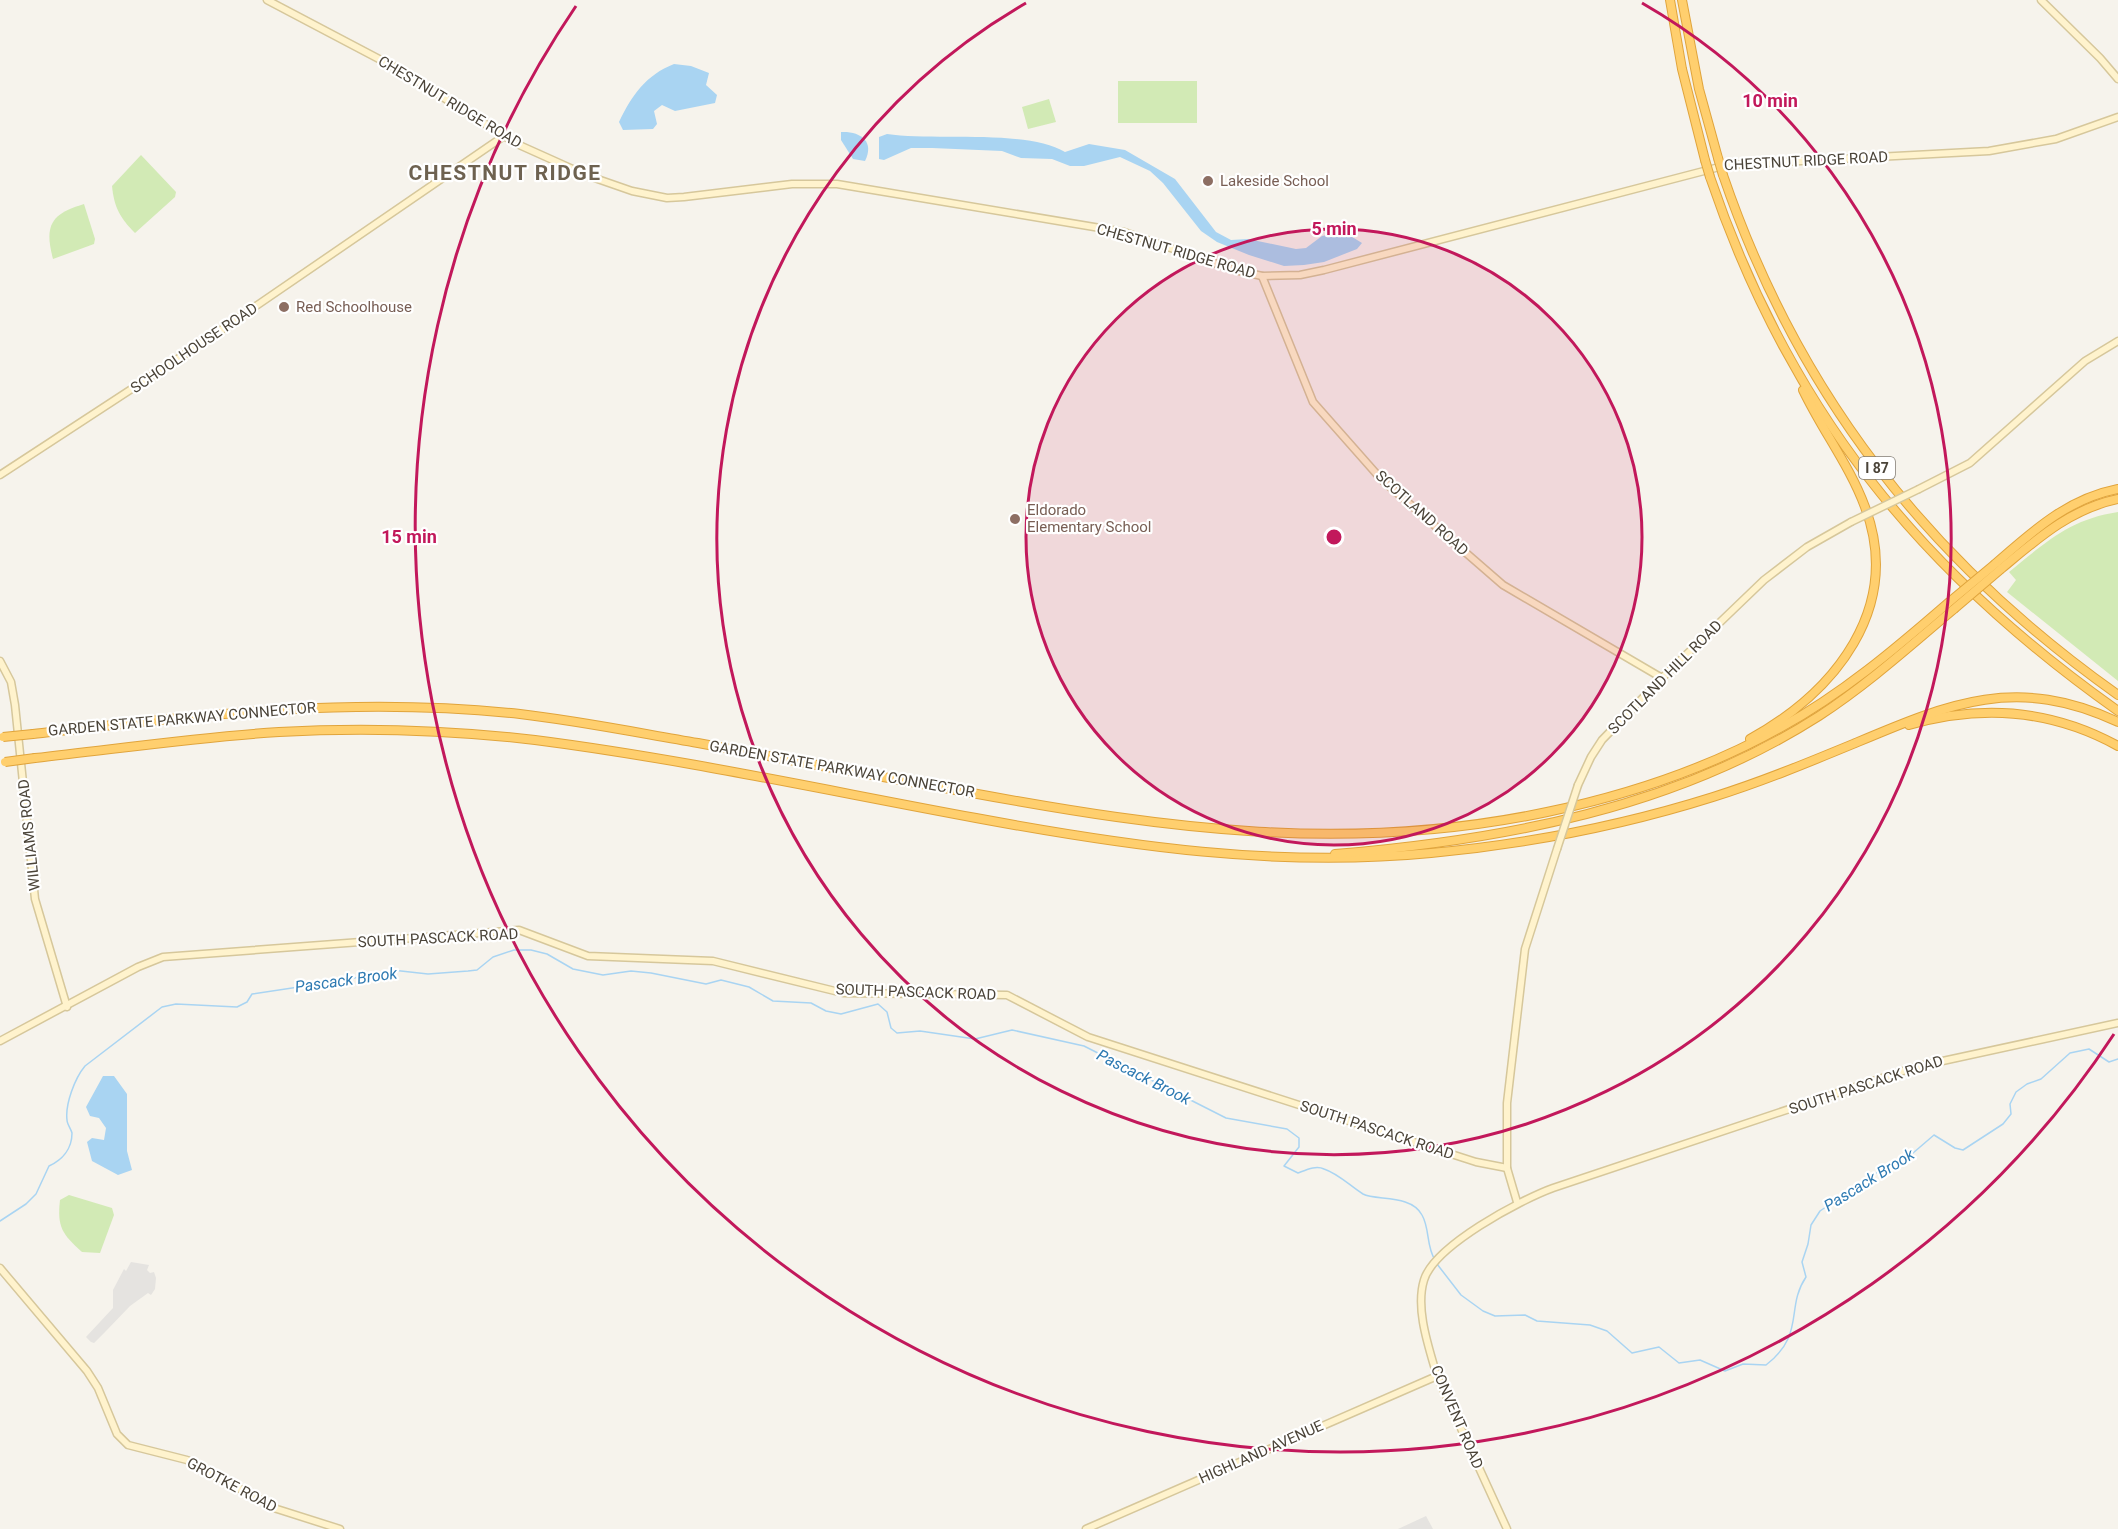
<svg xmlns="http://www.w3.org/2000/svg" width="2118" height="1529" font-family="Roboto,sans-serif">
	<rect width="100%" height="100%" fill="#f6f3ec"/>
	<g fill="#d2eab5">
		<rect x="1118" y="81" width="79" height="42"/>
		<polygon points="1049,99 1056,122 1028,129 1022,107"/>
		<path d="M 141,155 L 176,192 L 175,197 L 135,233 C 120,218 114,207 112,186 Z"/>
		<path d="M 84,204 L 95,239 L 94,244 L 53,259 C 44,225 51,214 84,204 Z"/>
		<path d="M 2118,512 L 2118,681 L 2007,592 L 2016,580 L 2009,572 C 2045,543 2070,519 2118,512 Z"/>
		<path d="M 69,1195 L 112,1208 L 114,1215 L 100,1253 L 82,1252 C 62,1234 57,1227 60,1200 Z"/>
	</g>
	<g fill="#e5e3e0">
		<polygon points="131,1262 149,1265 147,1270 150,1273 154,1272 156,1278 155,1289 151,1295 148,1293 130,1306 106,1331 94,1343 91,1342 86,1337 113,1308 113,1290 124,1269 126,1271"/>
		<polygon points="1426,1516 1433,1529 1398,1529"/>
	</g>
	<g fill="#a9d4f2">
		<path d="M 674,64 L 691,66 L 709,73 L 706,85 L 717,95 L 715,103 L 675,111 L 662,105 L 654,111 L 657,124 L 653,129 L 623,130 L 619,122 C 632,95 646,75 674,64 Z"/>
		<path d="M 841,132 C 860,131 875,141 865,161 L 853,159 L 841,140 Z"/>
		<path d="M 887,134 C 934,141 1027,129 1065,152 L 1089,144 L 1125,150 L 1175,179 L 1216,232 L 1231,240 L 1248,239 L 1296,249 L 1306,248 L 1322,236 L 1344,232 L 1362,243 L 1357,249 L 1324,262 L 1304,265 L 1284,266 L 1249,255 L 1217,242 L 1201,231 L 1163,183 L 1150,171 L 1120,157 L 1084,166 L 1070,166 L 1052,159 L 1021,158 L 1002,151 L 932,148 L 911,148 L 884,160 L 879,159 L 879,137 Z"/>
		<polygon points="103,1076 114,1076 127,1094 127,1151 132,1170 118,1175 92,1161 87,1142 92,1138 104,1140 106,1128 99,1118 90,1116 86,1107"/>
	</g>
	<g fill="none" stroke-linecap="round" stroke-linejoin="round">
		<g stroke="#a9d4f2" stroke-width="1.5">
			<path d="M 0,1221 L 26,1204 L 36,1194 L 49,1166 C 62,1160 72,1149 72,1133 C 71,1129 67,1124 67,1120 C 65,1104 75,1078 85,1066 L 162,1007 L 176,1004 L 237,1007 L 247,1002 L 252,994 L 345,980 L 392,970 L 428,974 L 468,971 L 477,970 L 493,957 L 514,950 L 531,950 L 547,954 L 573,969 L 603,975 L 631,971 L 651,973 L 706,984 L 721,980 L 749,987 L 773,1001 L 811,1003 L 826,1011 L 841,1014 L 878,1004 L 887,1012 L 891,1028 L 897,1033 L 920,1031 L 975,1039 L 1012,1030 L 1084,1046 L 1226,1118 L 1287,1129 L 1299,1138 L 1299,1147 L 1284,1166 L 1298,1173 C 1306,1170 1316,1165 1324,1169 C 1339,1174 1350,1186 1363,1194 C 1376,1201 1411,1194 1422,1215 C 1430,1229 1426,1246 1435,1260"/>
			<path d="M 1437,1264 L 1461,1295 L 1483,1311 L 1495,1316 L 1525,1315 L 1537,1321 L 1590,1325 L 1607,1331 L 1632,1353 L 1659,1347 L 1679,1363 L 1700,1360 L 1725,1371 L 1743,1364 L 1766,1365 C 1806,1334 1785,1308 1806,1277 L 1802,1262 L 1808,1244 L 1811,1225 L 1820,1211 L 1882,1169 L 1906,1159 L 1934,1135 L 1955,1148 L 1963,1150 L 2003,1124 L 2011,1114 L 2010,1104 L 2016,1092 L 2027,1084 L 2041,1079 L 2070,1053 L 2089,1049 L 2109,1062 L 2118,1059"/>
		</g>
		<g stroke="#d6c79b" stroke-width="9">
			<g id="secondary">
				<polyline points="267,0 398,69 517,144 586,175 632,191 667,198 684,197 792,184 837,184 1124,232 1235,270 1262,276 1300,275 1324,270 1727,165 1989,151 2056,139 2118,117"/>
				<polyline points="2041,0 2100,58 2118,79"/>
				<polyline points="1262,276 1313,402 1381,479 1503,585 1662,678"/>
				<polyline points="0,475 205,341 504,136"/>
				<polyline points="1919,489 1970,463 2085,361 2118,341"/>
				<polyline points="0,661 11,682 15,705 35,899 67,1007"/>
				<polyline points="1578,785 1591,757 1602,740 1662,678 1764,580 1807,547 1851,522"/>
				<polyline points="0,1041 138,967 163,957 519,930 588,956 713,961 843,993 1007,995 1088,1037 1476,1162 1507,1168"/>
				<polyline points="1517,1202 1507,1168 1507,1103 1525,949 1557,849"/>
				<polyline points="0,1268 87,1371 98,1388 117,1434 128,1445 187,1460 277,1509 340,1529"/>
				<polyline points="1086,1529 1437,1376"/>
				<path d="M 1507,1529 L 1437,1376 C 1429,1348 1415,1309 1424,1280 C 1434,1246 1520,1200 1553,1188 L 1915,1067 L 2118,1023"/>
			</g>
		</g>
		<g stroke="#e0a43c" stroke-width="10">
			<g id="highway">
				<polyline points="1670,0 1682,69 1705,160"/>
				<polyline points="1682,0 1699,89 1718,158"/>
				<path d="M 1723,175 C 1798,395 1929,561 2118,695"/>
				<path d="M 1710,177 C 1789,410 1919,570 2118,711"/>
				<path d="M 1995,564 C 2033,531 2067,499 2118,489"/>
				<path d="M 2001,569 C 2037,539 2070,509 2118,499"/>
				<path d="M 1909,725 C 1982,704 2051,709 2118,746"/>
				<path d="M 33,734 C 200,715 351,696 520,714 C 580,721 639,733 698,743 C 789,760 881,777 972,793 C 1168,829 1349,854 1547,812 C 1628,795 1707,769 1780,728 C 1842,694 1895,649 1948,603"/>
				<path d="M 1750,739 C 1835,692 1903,608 1865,507 C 1850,466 1822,430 1803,390"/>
				<path d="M 35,758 C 117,749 198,737 279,732 C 365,727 450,730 535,740 C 683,759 829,791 976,818 C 1127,846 1277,868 1431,853 C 1527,844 1621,826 1713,797 C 1761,782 1807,763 1853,744 C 1948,704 2016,674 2118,722"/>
				<path d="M 1335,854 C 1503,840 1675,808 1819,716 C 1868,684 1910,646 1954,609"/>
			</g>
		</g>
		<use href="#secondary" stroke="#fff3cd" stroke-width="6"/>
		<use href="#highway" stroke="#ffcf6e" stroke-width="8"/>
		<g stroke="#d6c79b" stroke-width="9" stroke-linecap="butt">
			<g id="secondary-bridge">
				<polyline points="1851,522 1919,489"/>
				<polyline points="1557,849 1578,785"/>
			</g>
		</g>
		<g stroke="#e0a43c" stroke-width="10" stroke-linecap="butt">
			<g id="highway-bridge">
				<polyline points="1718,158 1723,175"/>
				<polyline points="1705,160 1710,177"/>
				<polyline points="1948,603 1995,564"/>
				<polyline points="1954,609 2001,569"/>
				<polyline points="3,737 33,734"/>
				<polyline points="5,762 35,758"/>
			</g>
		</g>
		<use href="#secondary-bridge" stroke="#fff3cd" stroke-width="6"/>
		<use href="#highway-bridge" stroke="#ffcf6e" stroke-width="8"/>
	</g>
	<circle cx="1334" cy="537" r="308" fill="#c2185b" fill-opacity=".12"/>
	<g fill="none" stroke="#c2185b" stroke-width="3">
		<circle cx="1334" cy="537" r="308"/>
		<path d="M1642 3A617 617 0 1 1 1026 3"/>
		<path d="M2114 1034A925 925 0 1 1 576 6"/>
	</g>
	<g fill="#8d6e63" stroke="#fff" stroke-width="2">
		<circle cx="1208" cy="181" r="6"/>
		<circle cx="284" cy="307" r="6"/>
		<circle cx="1015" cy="519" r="6"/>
	</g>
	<g text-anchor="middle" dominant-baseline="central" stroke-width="4.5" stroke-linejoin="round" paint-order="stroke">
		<rect fill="#fff" stroke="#817c74" stroke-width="1.5" x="1859" y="457" width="36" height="22" rx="4.5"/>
		<g font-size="14" font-weight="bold" fill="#4b4439">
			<text x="1877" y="468">I 87</text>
		</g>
		<g font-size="15" fill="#4b4439" stroke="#fff">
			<text transform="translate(450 102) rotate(31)">CHESTNUT RIDGE ROAD</text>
			<text transform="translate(1806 161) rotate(-3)">CHESTNUT RIDGE ROAD</text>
			<text transform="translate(1176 251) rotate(16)">CHESTNUT RIDGE ROAD</text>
			<text transform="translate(194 348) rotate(-34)">SCHOOLHOUSE ROAD</text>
			<text transform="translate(1422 513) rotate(42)">SCOTLAND ROAD</text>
			<text transform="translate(1665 677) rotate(-45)">SCOTLAND HILL ROAD</text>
			<text transform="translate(182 719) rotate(-5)">GARDEN STATE PARKWAY CONNECTOR</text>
			<text transform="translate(842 769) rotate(10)">GARDEN STATE PARKWAY CONNECTOR</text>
			<text transform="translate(29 835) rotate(-96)">WILLIAMS ROAD</text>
			<text transform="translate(438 938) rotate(-3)">SOUTH PASCACK ROAD</text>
			<text transform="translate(916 992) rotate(2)">SOUTH PASCACK ROAD</text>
			<text transform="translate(1866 1085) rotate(-18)">SOUTH PASCACK ROAD</text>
			<text transform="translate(1377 1130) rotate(18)">SOUTH PASCACK ROAD</text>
			<text transform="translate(1457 1417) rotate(67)">CONVENT ROAD</text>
			<text transform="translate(1261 1452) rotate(-24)">HIGHLAND AVENUE</text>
			<text transform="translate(232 1485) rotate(28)">GROTKE ROAD</text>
		</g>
		<g font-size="15" fill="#785e54" stroke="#fff" text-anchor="start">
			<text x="1220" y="181">Lakeside School</text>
			<text x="296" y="307">Red Schoolhouse</text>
			<text x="1027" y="510">Eldorado<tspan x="1027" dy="17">Elementary School</tspan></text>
		</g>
		<g font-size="16" font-style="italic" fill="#2e7ab2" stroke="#fff">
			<text transform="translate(346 980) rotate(-8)">Pascack Brook</text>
			<text transform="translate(1144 1077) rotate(27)">Pascack Brook</text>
			<text transform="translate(1869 1180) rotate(-32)">Pascack Brook</text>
		</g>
		<g font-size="21" font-weight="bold" letter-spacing="1.5" fill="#6e6250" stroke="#fff">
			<text x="505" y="173">CHESTNUT RIDGE</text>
		</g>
	</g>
	<circle cx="1334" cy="537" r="9" fill="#c2185b" stroke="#fff" stroke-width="3"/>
	<g font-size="18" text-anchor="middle" font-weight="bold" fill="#c2185b" stroke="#fff" stroke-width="4.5" stroke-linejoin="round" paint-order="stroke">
		<text x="1770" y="107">10 min</text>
		<text x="1334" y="235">5 min</text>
		<text x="409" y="543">15 min</text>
	</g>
</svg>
